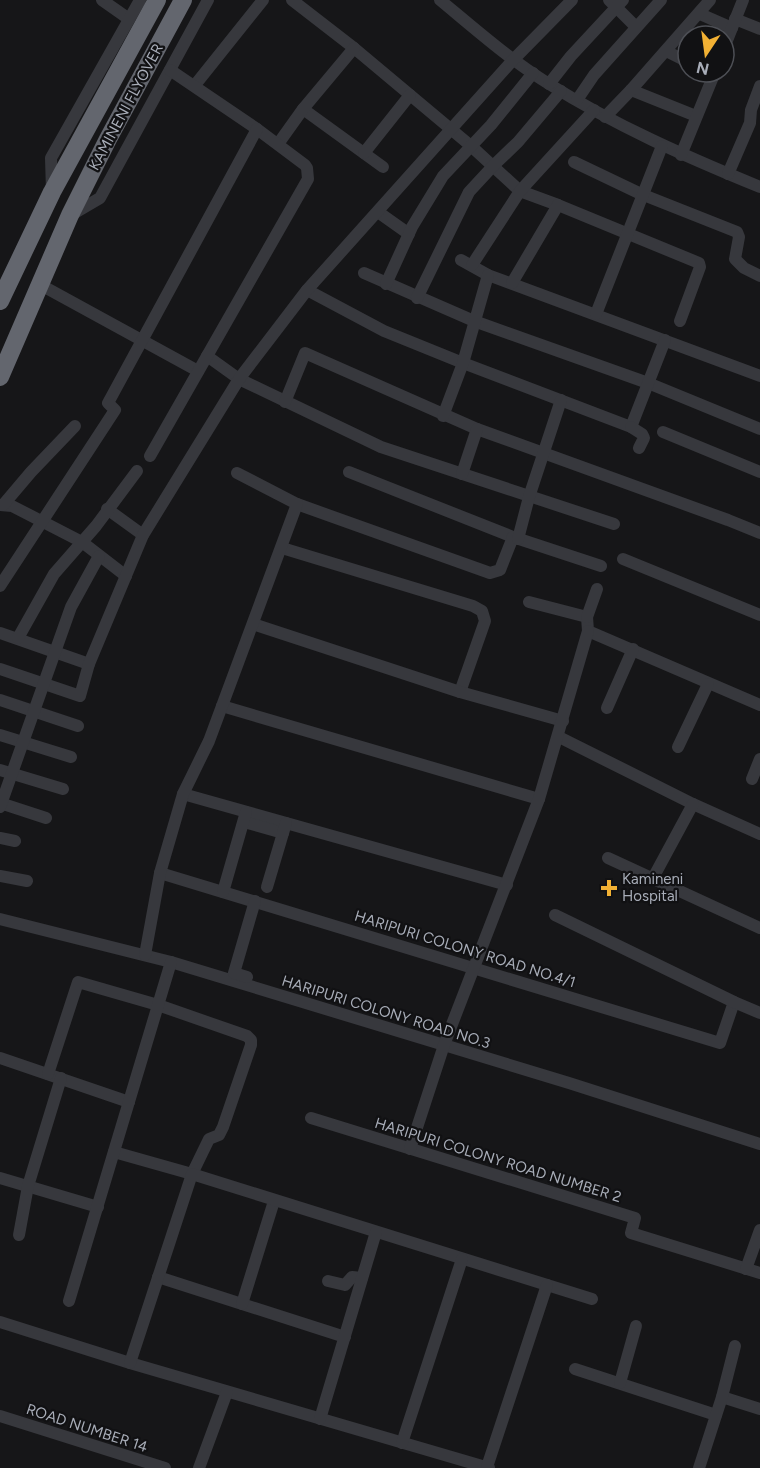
<svg xmlns="http://www.w3.org/2000/svg" width="760" height="1468" font-family="Figtree,sans-serif">
	<rect width="100%" height="100%" fill="#161618"/>
	<g fill="none" stroke-linecap="round" stroke-linejoin="round">
		<g stroke="#37383d" stroke-width="12">
			<polyline points="102,0 129,19"/>
			<polyline points="292,0 354,48 471,146 520,191 558,205"/>
			<path d="M 440,0 C 475,29 510,60 549,84 C 616,126 687,157 760,187"/>
			<polyline points="609,0 636,27"/>
			<polyline points="700,14 732,28"/>
			<polyline points="735,19 760,29"/>
			<polyline points="724,48 743,0"/>
			<polyline points="666,51 688,62"/>
			<polyline points="549,84 571,56 623,0"/>
			<polyline points="195,85 263,0"/>
			<polyline points="631,90 696,116"/>
			<polyline points="577,100 594,75 661,0"/>
			<polyline points="303,109 383,167"/>
			<polyline points="605,117 631,90 710,0"/>
			<polyline points="278,144 303,109 354,48"/>
			<polyline points="364,153 410,95"/>
			<polyline points="681,155 715,72"/>
			<polyline points="574,162 641,194 737,232 739,237 735,259 744,268 760,276"/>
			<polyline points="728,174 750,123 751,110 760,86"/>
			<polyline points="52,191 51,158 140,0"/>
			<polyline points="378,212 409,234"/>
			<polyline points="71,215 100,198 208,0"/>
			<polyline points="461,260 488,275 760,376"/>
			<polyline points="472,265 520,191 594,110"/>
			<polyline points="364,273 474,321 648,383 760,429"/>
			<polyline points="512,283 558,205 699,263 700,267 680,321"/>
			<polyline points="39,284 198,371"/>
			<polyline points="386,284 412,227 443,176 491,125 533,73"/>
			<polyline points="307,290 384,331 463,363 631,427 665,340"/>
			<polyline points="417,298 469,192 494,165 518,142 561,91"/>
			<polyline points="596,314 662,146"/>
			<polyline points="207,356 239,379 381,447 614,524"/>
			<polyline points="285,402 305,353 477,429 728,520 760,533"/>
			<polyline points="443,416 463,363 488,275"/>
			<polyline points="631,427 642,434 644,438 639,448"/>
			<polyline points="663,432 760,472"/>
			<polyline points="150,456 308,179 307,168 305,165 257,129 170,70"/>
			<polyline points="349,472 513,537 601,566"/>
			<polyline points="462,474 477,429"/>
			<polyline points="297,504 490,573 500,570 513,537"/>
			<polyline points="0,505 12,506 82,542 126,576"/>
			<polyline points="3,505 31,472 75,426"/>
			<polyline points="107,509 143,535"/>
			<polyline points="518,539 529,497 561,400"/>
			<polyline points="282,548 473,606 482,611 485,621 460,692"/>
			<polyline points="623,559 760,615"/>
			<polyline points="0,586 115,410 108,403 257,129"/>
			<polyline points="529,602 587,617 588,631 760,705"/>
			<polyline points="587,617 597,589"/>
			<polyline points="253,624 460,692 563,721"/>
			<polyline points="0,633 89,664"/>
			<polyline points="18,638 54,574 96,526 137,471"/>
			<polyline points="0,669 80,696 89,664 143,535 239,379 307,290 513,60 572,0"/>
			<polyline points="0,700 78,726"/>
			<polyline points="222,706 539,799"/>
			<polyline points="607,708 633,649"/>
			<polyline points="0,735 71,757"/>
			<polyline points="559,737 693,804 760,834"/>
			<polyline points="678,747 708,684"/>
			<polyline points="0,770 63,789"/>
			<polyline points="752,779 760,759"/>
			<polyline points="183,794 507,885"/>
			<polyline points="0,803 46,818"/>
			<polyline points="0,807 71,607 99,556"/>
			<polyline points="244,822 283,833"/>
			<polyline points="0,838 15,841"/>
			<polyline points="608,858 760,928"/>
			<polyline points="160,873 720,1043 734,1002"/>
			<polyline points="0,876 27,881"/>
			<polyline points="653,878 693,804"/>
			<polyline points="267,887 286,823"/>
			<polyline points="223,892 246,812"/>
			<polyline points="555,915 734,1002 760,1013"/>
			<polyline points="0,919 171,962 569,1083 760,1144"/>
			<polyline points="145,955 160,873 183,794 209,741 297,504 237,473"/>
			<polyline points="247,977 234,973 255,901"/>
			<polyline points="0,1058 129,1102"/>
			<polyline points="48,1074 78,982 158,1005 247,1036 251,1040 251,1045 223,1127 219,1135 209,1139 192,1174 114,1152"/>
			<polyline points="311,1118 635,1218 631,1233 760,1273"/>
			<polyline points="410,1149 444,1045 539,799 588,631"/>
			<polyline points="0,1178 98,1207"/>
			<polyline points="19,1235 28,1186 61,1078"/>
			<polyline points="746,1269 760,1230"/>
			<polyline points="158,1277 345,1337"/>
			<polyline points="328,1281 345,1285 352,1277 362,1278"/>
			<polyline points="69,1301 171,962"/>
			<polyline points="242,1304 274,1201"/>
			<polyline points="0,1322 130,1363 489,1468"/>
			<polyline points="130,1363 192,1174 592,1299"/>
			<polyline points="575,1369 716,1415"/>
			<polyline points="620,1383 636,1326"/>
			<polyline points="722,1397 760,1409"/>
			<polyline points="0,1416 165,1468"/>
			<polyline points="320,1419 376,1232"/>
			<polyline points="402,1443 462,1259"/>
			<polyline points="487,1467 547,1285"/>
			<polyline points="199,1468 227,1392"/>
			<polyline points="699,1468 722,1397 735,1346"/>
		</g>
		<g stroke="#63666e" stroke-width="18">
			<polyline points="0,301 52,192 157,0"/>
			<polyline points="0,377 70,215 108,139 183,0"/>
		</g>
	</g>
	<path fill="#f2b134" stroke="#111113" stroke-width="2" d="M606 879h6v6h6v6h-6v6h-6v-6h-6v-6h6z"/>
	<g text-anchor="middle" dominant-baseline="central" stroke-width="4.5" stroke-linejoin="round" paint-order="stroke">
		<g font-size="15" fill="#a8adb8" stroke="#111113">
			<text transform="translate(126 107) rotate(-62)">KAMINENI FLYOVER</text>
			<text transform="translate(465 949) rotate(17)">HARIPURI COLONY ROAD NO.4/1</text>
			<text transform="translate(386 1012) rotate(17)">HARIPURI COLONY ROAD NO.3</text>
			<text transform="translate(498 1160) rotate(17)">HARIPURI COLONY ROAD NUMBER 2</text>
			<text transform="translate(87 1428) rotate(18)">ROAD NUMBER 14</text>
		</g>
		<g font-size="15" fill="#a8adb8" stroke="#111113" text-anchor="start">
			<text x="622" y="879">Kamineni<tspan x="622" dy="17">Hospital</tspan></text>
		</g>
	</g>
	<g transform="translate(706 54) rotate(193)"><circle r="28" fill="#111113" stroke="#4d4f55" stroke-width="1.5"/>
	<path d="M0-4.5L10 22L0 15L-10 22Z" fill="#f2b134"/>
	<text y="-9" font-size="16" font-weight="bold" text-anchor="middle" fill="#a8adb8">N</text>
	</g>
</svg>
